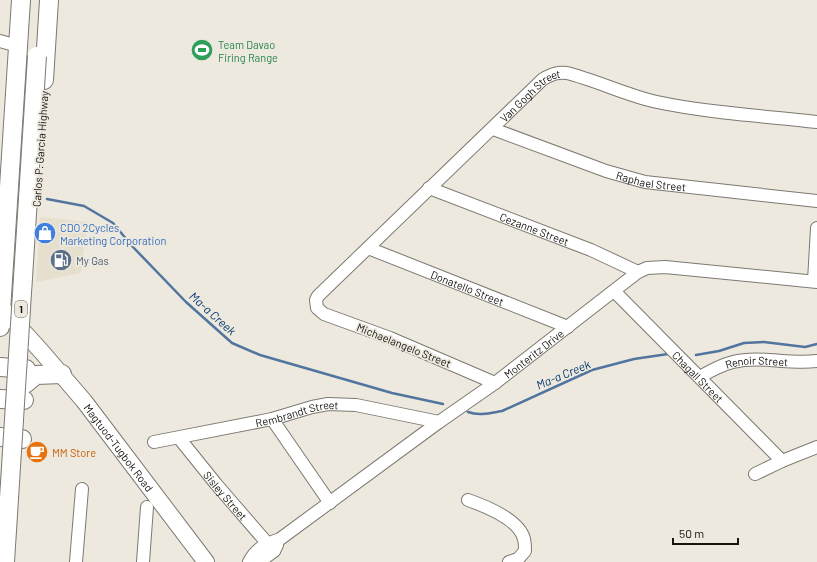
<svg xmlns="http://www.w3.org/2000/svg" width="817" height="562" font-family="Barlow,sans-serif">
	<rect width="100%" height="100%" fill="#ede9df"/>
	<polygon fill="#e7dfce" points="40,217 87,222 81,273 36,282"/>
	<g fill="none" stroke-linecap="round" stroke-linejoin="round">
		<g stroke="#51759e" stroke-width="2.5">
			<polyline points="47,199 84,206 113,223 132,246 186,302 232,343 260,355 392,393 443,404"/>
			<polyline points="696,355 719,351 744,343 764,342 805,347 817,344"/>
			<path d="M 468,412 C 479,416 490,413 502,411 L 592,370 L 634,359 L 668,354"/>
		</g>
		<g stroke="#7d7970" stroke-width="14">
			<g id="minor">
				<polyline points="0,41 18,46"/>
				<path id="s1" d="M 493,129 L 606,171 L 645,182 L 817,201"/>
				<path id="s2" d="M 429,188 L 591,250 L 638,272"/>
				<path id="s3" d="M 368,248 L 568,327"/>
				<polyline points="814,281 817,228"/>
				<path id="s4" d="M 614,291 L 782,461"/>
				<path id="s5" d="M 700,377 C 710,371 721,365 733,362 C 761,355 789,365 817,361"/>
				<path id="s6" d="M 495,383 L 390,338 L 324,314 L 317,308 L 316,300 L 318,296 L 543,79 C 552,74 557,72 567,73 C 598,81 626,95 657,102 C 709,113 764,116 817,122"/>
				<polyline points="272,419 330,503"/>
				<path id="s7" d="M 179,438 L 216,484 L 274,551"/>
				<path id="s8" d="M 154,442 L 272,419 L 312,407 L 328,404 L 356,405 L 439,422"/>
				<polyline points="755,474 782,461 817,447"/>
				<path d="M 468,500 C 485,506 519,519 524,539 C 525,543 525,547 525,551 L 518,559 L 509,562"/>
				<polyline points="76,562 82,489"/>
				<polyline points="143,562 147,507"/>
				<path id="s9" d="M 249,562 C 256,548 266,544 280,539 L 439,422 L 495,383 L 638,272 L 647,268 L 665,267 L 817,282"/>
				<polyline points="259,562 274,551 277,545"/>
			</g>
		</g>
		<g stroke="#7d7970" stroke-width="18">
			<g id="major">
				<path id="s10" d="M 0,306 L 41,351 L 84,401 L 206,562"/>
			</g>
		</g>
		<g stroke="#7d7970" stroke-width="20">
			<g id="highway">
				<polyline points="44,80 49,0"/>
				<polyline points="0,327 21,0"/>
				<polyline points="0,367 26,369"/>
				<polyline points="25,384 36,375 62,374"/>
				<polyline points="0,399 24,400"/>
				<polyline points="0,437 22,439"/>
			</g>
		</g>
		<use href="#minor" stroke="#fff" stroke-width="12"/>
		<use href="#major" stroke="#fff" stroke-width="16"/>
		<use href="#highway" stroke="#fff" stroke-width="18"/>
		<g stroke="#7d7970" stroke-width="20" stroke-linecap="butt">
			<polyline id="highway-bridge" points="5,562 37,56"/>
		</g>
		<use href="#highway-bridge" stroke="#fff" stroke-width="18"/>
	</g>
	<defs>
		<g id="stadium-disc" transform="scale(1.15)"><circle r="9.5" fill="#2e9e5b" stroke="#ede9df"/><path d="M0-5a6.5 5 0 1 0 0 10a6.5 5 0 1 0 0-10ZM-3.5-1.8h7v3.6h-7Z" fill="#fff"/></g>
		<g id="shop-disc" transform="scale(1.15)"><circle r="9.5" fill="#3f7fe0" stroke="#ede9df"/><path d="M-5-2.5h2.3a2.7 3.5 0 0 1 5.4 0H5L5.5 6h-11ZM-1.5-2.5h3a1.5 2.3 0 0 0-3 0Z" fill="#fff"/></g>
		<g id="fuel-disc" transform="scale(1.15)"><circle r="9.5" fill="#5c6f8a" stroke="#ede9df"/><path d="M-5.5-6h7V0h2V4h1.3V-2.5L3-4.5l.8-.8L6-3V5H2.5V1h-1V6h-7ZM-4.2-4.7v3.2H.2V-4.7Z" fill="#fff"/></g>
		<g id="cafe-disc" transform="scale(1.15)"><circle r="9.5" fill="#e8710a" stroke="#ede9df"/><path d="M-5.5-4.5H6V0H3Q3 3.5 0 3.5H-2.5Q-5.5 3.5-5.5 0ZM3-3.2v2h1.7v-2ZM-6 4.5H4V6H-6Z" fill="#fff"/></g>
	</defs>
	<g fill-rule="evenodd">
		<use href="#stadium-disc" x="202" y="50"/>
		<use href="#shop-disc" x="45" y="233"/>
		<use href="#fuel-disc" x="61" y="260"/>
		<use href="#cafe-disc" x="37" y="452"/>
	</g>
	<g text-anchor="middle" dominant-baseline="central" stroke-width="3.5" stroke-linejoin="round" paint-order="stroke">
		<rect fill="#ede9df" stroke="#56544f" stroke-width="1" x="15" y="301" width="12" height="16" rx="3"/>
		<g font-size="10" font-weight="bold" fill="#161411">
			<text x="21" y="309">1</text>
		</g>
		<g font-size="11" fill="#27864d" stroke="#ede9df" text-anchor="start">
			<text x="218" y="44">Team Davao<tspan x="218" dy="13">Firing Range</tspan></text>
		</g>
		<g font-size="11" fill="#161411" stroke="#ede9df">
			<text stroke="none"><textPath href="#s6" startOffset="499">Van Gogh Street</textPath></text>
			<text transform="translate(40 149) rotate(-86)">Carlos P. Garcia Highway</text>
			<text stroke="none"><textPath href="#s1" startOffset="167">Raphael Street</textPath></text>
			<text stroke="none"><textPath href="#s2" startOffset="113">Cezanne Street</textPath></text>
			<text stroke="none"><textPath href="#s3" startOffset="107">Donatello Street</textPath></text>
			<text transform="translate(404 345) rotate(22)">Michaelangelo Street</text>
			<text stroke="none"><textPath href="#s9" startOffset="354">Monteritz Drive</textPath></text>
			<text stroke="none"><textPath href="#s5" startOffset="60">Renoir Street</textPath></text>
			<text stroke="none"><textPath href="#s4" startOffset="120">Chagall Street</textPath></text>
			<text stroke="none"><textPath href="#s8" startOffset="146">Rembrandt Street</textPath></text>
			<text stroke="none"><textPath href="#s10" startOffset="185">Magtuod-Tugbok Road</textPath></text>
			<text stroke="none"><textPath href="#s7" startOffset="74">Sisley Street</textPath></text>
		</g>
		<g font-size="11" fill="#366cbe" stroke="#ede9df" text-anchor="start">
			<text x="60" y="227">CDO 2Cycles<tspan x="60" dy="13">Marketing Corporation</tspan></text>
		</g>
		<g font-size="11" fill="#4e5e75" stroke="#ede9df" text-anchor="start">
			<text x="76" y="260">My Gas</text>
		</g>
		<g font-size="11" fill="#c56008" stroke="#ede9df" text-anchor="start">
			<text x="52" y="452">MM Store</text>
		</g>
		<g font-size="12" font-style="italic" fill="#00386e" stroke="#ede9df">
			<text transform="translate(213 313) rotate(42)">Ma-a Creek</text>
			<text transform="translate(563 374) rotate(-23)">Ma-a Creek</text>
		</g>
	</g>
	<path d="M673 538v6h65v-6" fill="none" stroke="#161411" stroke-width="2"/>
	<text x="679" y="538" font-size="12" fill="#161411" stroke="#ede9df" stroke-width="3" paint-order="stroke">50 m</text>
</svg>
